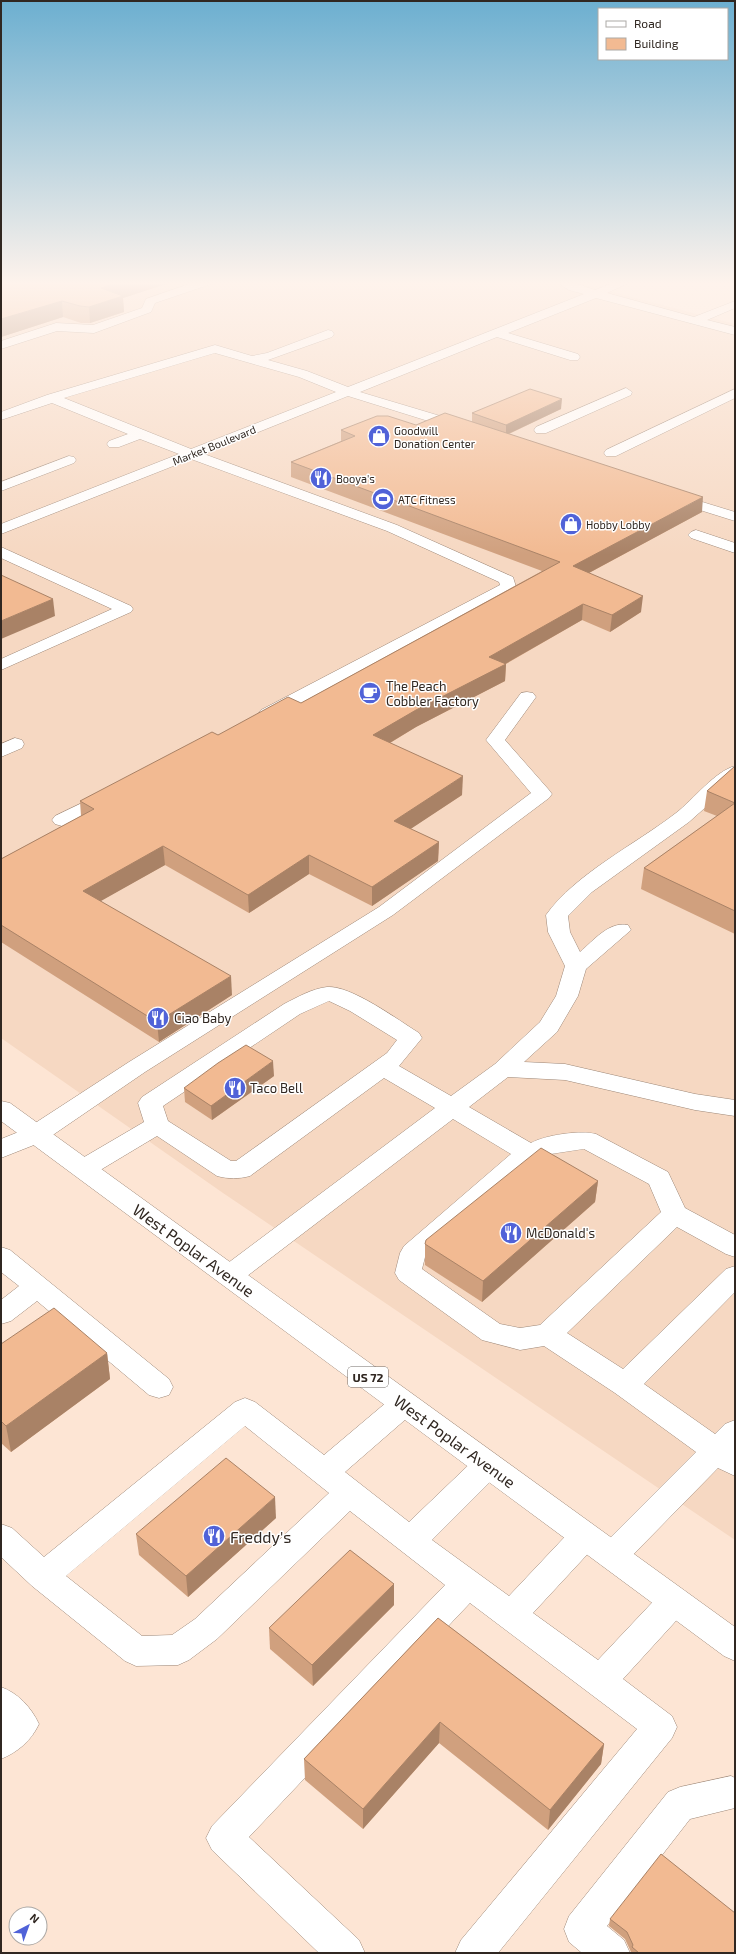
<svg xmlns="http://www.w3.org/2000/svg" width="736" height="1954" font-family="'Exo 2',sans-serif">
	<rect width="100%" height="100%" fill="#fde5d4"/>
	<polygon fill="#f6d8c2" points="1,281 586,281 582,284 735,324 735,1540 223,1193 1,1038"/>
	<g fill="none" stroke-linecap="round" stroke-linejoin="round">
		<g stroke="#9d8777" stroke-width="1">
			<g id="minor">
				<polygon points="198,281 215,281 214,283 155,303 151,312 94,333 57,331 1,349 1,341 56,323 93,325 142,308 146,299"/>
				<path d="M 555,281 L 569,281 L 595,290 L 617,281 L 633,281 L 607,293 L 694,317 L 735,301 L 735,308 L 707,320 L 735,327 L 735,335 L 596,298 L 508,333 L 578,354 L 580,357 L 578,360 L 570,360 L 497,337 L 360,392 L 467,424 L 469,427 L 467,430 L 457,430 L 348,396 L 204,454 L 397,525 L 513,577 L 516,587 L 514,590 L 273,718 L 267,719 L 261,718 L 258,714 L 261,710 L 500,585 L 499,582 L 387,531 L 191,459 L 1,534 L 1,524 L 179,454 L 140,439 L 119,447 L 109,447 L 107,444 L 109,441 L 128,434 L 52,403 L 1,420 L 1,412 L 47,395 L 215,345 L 252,356 L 267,353 L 328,330 L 332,331 L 334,334 L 332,337 L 268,360 L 307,371 L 348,387 L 584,294 L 569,290 ZM 215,353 L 299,377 L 336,392 L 191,449 L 64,398 Z"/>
				<polygon points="626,388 632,392 631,395 546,433 536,433 534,430 536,427"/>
				<polygon points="735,389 735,398 616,456 606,456 604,453 606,450"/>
				<polygon points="69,456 74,457 76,460 74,463 1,491 1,482"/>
				<polygon points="673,493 735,512 735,521 668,500 666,497 668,494"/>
				<polygon points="696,530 735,543 735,553 691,538 688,535 691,532"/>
				<polygon points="1,547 131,606 133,609 131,612 1,670 1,659 112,609 1,558"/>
				<polygon points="527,692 533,693 536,697 505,740 549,790 552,794 549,798 393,915 145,1072 44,1141 1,1158 1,1139 26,1129 129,1062 379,907 531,793 486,740 521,693"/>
				<polygon points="15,738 22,740 24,744 22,748 1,757 1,744"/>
				<path d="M 735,766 L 735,781 L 689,822 L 592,892 L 568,916 L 570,932 L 580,952 C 593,941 609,921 628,925 L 631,930 L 586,969 L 578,996 L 557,1032 L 524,1062 L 565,1064 L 695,1094 L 735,1100 L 735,1116 L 695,1110 L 565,1080 L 508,1077 L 469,1107 L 531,1143 C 545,1135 580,1130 596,1134 L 668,1172 L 685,1208 L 735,1235 L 735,1257 L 726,1254 L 677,1227 L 567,1333 L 623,1369 L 726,1269 L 735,1266 L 735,1292 L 644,1384 L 715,1434 L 725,1424 L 735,1420 L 735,1476 L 718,1468 L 623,1565 L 612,1569 L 601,1565 L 597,1556 L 601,1547 L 696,1452 L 615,1393 L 544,1346 L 520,1350 L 482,1340 L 399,1280 L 395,1273 L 400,1253 L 404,1246 L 511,1154 L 453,1119 L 238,1283 L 229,1286 L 220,1283 L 216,1276 L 220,1269 L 435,1108 L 384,1078 L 250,1176 C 239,1179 228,1179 217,1176 L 157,1136 L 92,1175 L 83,1178 L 74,1175 L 71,1169 L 74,1163 L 144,1122 L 138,1103 L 142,1097 L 284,1004 C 298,997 311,989 327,987 C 351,985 398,1020 419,1033 L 422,1038 L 399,1066 L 451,1096 L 495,1064 L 540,1022 L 556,996 L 565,966 L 548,932 L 546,915 C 575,874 636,844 676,813 C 693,800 715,771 735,766 ZM 329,1001 L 350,1011 L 397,1040 L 387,1053 L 236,1161 L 231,1161 L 168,1121 L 163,1106 L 300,1014 ZM 584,1149 L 649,1184 L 661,1212 L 540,1325 L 520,1328 L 500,1324 L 422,1269 L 425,1257 L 527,1167 L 551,1154 Z"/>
				<polygon points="107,791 114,793 117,797 114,801 69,824 62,826 55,824 52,820 55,816"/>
				<polygon points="1,1247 10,1250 169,1379 173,1387 169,1395 159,1398 149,1395 37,1301 11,1321 1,1324 1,1300 19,1286 1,1272"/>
				<path d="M 404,1393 L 414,1396 L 418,1404 L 414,1412 L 345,1472 L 409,1522 L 478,1456 L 488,1453 L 498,1456 L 503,1465 L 498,1474 L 432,1540 L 509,1596 L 574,1527 L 585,1523 L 596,1527 L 600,1536 L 596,1545 L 533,1613 L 598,1660 L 663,1591 L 674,1587 L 685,1591 L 690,1601 L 685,1611 L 623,1679 L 672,1716 L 677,1727 L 672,1738 L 498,1953 L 455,1953 L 461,1940 L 637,1729 L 470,1603 L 249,1837 L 359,1940 L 365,1953 L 319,1953 L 212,1850 L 206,1838 L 212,1826 L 445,1585 L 350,1511 L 217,1639 L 189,1660 L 178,1665 L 136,1666 L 125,1661 L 32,1586 L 1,1557 L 1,1524 L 12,1528 L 44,1557 L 235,1402 L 245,1398 L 255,1402 L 324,1455 L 394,1396 ZM 245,1426 L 329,1493 L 195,1619 L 172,1635 L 142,1636 L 66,1576 Z"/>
				<path d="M 1,1687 C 18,1693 31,1707 39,1724 C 31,1741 18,1752 1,1759 Z"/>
				<polygon points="731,1776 735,1778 735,1808 690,1819 607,1926 624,1940 630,1953 582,1953 569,1942 564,1929 569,1916 668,1792 680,1787"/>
			</g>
		</g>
		<g stroke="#9d8777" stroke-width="1">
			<polygon id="major" points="1,1101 10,1103 735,1627 735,1661 724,1656 1,1121"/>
		</g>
		<use href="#minor" fill="#fff" fill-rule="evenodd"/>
		<use href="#major" fill="#fff" fill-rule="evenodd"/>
	</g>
	<g fill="#d0a07e">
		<polygon points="1,281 175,281 123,298 124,312 90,323 81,323 63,317 1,337"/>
		<polygon points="561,409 509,434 702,512 589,573 641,612 610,632 582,620 506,664 505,681 416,727 390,743 462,795 410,829 439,842 438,861 372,906 309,874 249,913 165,865 100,901 232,995 159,1042 1,942 1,859 81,816 80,801 218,735 301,703 542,571 291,477 291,462 341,441 341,430 472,422 472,413"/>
		<polygon points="735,766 735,934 641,889 644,868 717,816 704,811 707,791"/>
		<polygon points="274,1076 212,1120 185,1102 184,1088"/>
		<polygon points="598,1181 595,1202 482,1302 425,1265 425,1244"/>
		<polygon points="1,1344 107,1353 110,1379 11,1452 1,1443"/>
		<polygon points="276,1518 188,1597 139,1555 136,1534"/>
		<polygon points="394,1605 313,1686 270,1649 269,1628"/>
		<polygon points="438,1618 604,1744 601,1764 548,1830 439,1743 363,1829 305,1780 304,1759"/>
		<polygon points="610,1919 735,1953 631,1953 631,1952 625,1939 609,1926"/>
	</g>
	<g fill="#a98266">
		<polygon points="124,281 175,281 123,298 124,312 90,323 89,307 101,288"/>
		<polygon points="62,301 63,317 1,337 1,319"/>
		<polygon points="562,399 561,409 506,435 506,425"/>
		<polygon points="703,497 702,512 572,582 573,566"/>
		<polygon points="643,596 641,612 610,632 612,615"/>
		<polygon points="53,599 55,616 1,639 1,621"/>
		<polygon points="583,604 582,620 498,668 506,664 505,681 416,727 373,753 373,735 489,657"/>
		<polygon points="463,776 462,795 394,840 394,821"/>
		<polygon points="439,842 438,861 372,906 372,887"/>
		<polygon points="163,846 165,865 85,910 83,891"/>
		<polygon points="309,855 309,874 249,913 248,895"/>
		<polygon points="231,976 232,995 159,1042 157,1022"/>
		<polygon points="273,1061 274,1076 212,1120 211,1106"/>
		<polygon points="598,1181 595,1202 482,1302 483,1281"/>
		<polygon points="107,1353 110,1379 11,1452 6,1426"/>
		<polygon points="275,1497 276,1518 188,1597 186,1576"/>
		<polygon points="394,1584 394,1605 313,1686 312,1665"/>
		<polygon points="440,1722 439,1743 363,1829 363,1809"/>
		<polygon points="604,1744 601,1764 548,1830 550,1810"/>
	</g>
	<g fill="#f2ba92" stroke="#a98266">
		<polygon points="1,281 124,281 101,288 123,296 89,307 80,306 62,301 1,319"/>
		<polygon points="530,389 562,399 506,425 472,413"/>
		<polygon points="445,413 703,497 573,566 643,596 612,615 583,604 489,657 506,664 416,710 373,735 463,776 394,821 439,842 372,887 309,855 248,895 163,846 83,891 231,976 157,1022 1,925 1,859 94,809 80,801 212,732 218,735 288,697 301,703 560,562 291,462 355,436 341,430 377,416 388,416 416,425"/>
		<polygon points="1,575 53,599 1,621"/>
		<polygon points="735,766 735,911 644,868 735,803 707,791"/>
		<polygon points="246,1045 273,1061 211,1106 184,1088 218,1063"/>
		<polygon points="541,1148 598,1181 483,1281 425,1244 426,1240"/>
		<polygon points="54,1308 107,1353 6,1426 1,1421 1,1344"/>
		<polygon points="226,1458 275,1497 186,1576 136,1534"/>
		<polygon points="350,1550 394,1584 312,1665 269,1628"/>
		<polygon points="438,1618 604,1744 550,1810 440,1722 363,1809 304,1759"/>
		<polygon points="661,1854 735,1913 735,1953 639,1953 632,1947 633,1945 627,1932 610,1919"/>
	</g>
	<linearGradient id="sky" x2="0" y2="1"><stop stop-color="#6cafd0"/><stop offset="0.51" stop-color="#fef3ec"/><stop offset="1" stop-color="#fef3ec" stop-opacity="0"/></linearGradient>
	<rect width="736" height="555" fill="url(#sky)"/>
	<defs>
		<g id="shop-disc" transform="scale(1.15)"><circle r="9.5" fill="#5062d8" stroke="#fff"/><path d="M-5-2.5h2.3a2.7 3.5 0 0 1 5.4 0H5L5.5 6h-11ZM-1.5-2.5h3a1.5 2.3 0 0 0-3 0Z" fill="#fff"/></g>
		<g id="restaurant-disc" transform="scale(1.15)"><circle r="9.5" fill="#5062d8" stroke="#fff"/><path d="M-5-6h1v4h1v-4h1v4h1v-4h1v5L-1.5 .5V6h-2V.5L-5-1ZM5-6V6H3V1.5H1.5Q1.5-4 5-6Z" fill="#fff"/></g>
		<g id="stadium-disc" transform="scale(1.15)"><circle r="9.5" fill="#5062d8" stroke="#fff"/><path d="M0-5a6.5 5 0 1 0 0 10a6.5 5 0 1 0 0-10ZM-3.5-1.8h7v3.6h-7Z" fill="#fff"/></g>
		<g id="cafe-disc" transform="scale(1.15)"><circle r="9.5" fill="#5062d8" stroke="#fff"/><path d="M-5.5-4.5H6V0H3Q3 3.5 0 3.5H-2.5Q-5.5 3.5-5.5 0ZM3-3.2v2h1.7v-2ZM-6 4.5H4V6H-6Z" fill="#fff"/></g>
	</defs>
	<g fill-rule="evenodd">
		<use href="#shop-disc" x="379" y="436"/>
		<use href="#restaurant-disc" x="321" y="478"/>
		<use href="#stadium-disc" x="383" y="499"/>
		<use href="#shop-disc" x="571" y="524"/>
		<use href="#cafe-disc" x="370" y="693"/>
		<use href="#restaurant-disc" x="158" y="1018"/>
		<use href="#restaurant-disc" x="235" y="1088"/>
		<use href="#restaurant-disc" x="511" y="1233"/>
		<use href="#restaurant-disc" x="214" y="1536"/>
	</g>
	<g text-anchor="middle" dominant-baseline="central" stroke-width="3" stroke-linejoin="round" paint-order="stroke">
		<g font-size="11" fill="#302721" stroke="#fff" text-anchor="start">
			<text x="394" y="430">Goodwill<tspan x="394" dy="13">Donation Center</tspan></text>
			<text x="336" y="478">Booya's</text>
			<text x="398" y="499">ATC Fitness</text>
			<text x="586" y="524">Hobby Lobby</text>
		</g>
		<g font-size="11" fill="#302721" stroke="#fff">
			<text transform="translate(214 445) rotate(-22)">Market Boulevard</text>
		</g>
		<rect fill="#fff" stroke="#6e6864" stroke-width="1" x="348" y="1367" width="40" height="20" rx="3"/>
		<g font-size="12" font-weight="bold" fill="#302721">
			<text x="368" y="1377">US 72</text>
		</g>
		<g font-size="13" fill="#302721" stroke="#fff" text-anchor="start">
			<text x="386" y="686">The Peach<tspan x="386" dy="15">Cobbler Factory</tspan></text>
			<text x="174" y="1018">Ciao Baby</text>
			<text x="250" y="1088">Taco Bell</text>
			<text x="526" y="1233">McDonald's</text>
		</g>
		<g font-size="16" fill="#302721" stroke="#fff">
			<text transform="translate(194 1250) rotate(36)">West Poplar Avenue</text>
			<text transform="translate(455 1441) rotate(36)">West Poplar Avenue</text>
		</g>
		<g font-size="16" fill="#302721" stroke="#fff" text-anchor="start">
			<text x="230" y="1536">Freddy's</text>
		</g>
	</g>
	<rect width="736" height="1954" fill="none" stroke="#302721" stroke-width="4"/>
	<rect x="598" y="8" width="130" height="52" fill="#ffffff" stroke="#aca9a6"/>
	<rect x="606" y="21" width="20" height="6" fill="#ffffff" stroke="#aca9a6"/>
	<text x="634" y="28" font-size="12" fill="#302721">Road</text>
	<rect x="606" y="38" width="20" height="12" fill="#f2ba92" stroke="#aca9a6"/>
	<text x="634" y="48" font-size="12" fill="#302721">Building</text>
	<g transform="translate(28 1926) rotate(41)"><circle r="19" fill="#ffffff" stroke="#aca9a6"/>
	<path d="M0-3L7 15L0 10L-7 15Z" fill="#5062d8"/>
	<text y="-6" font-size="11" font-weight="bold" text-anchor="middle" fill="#302721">N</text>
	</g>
</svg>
